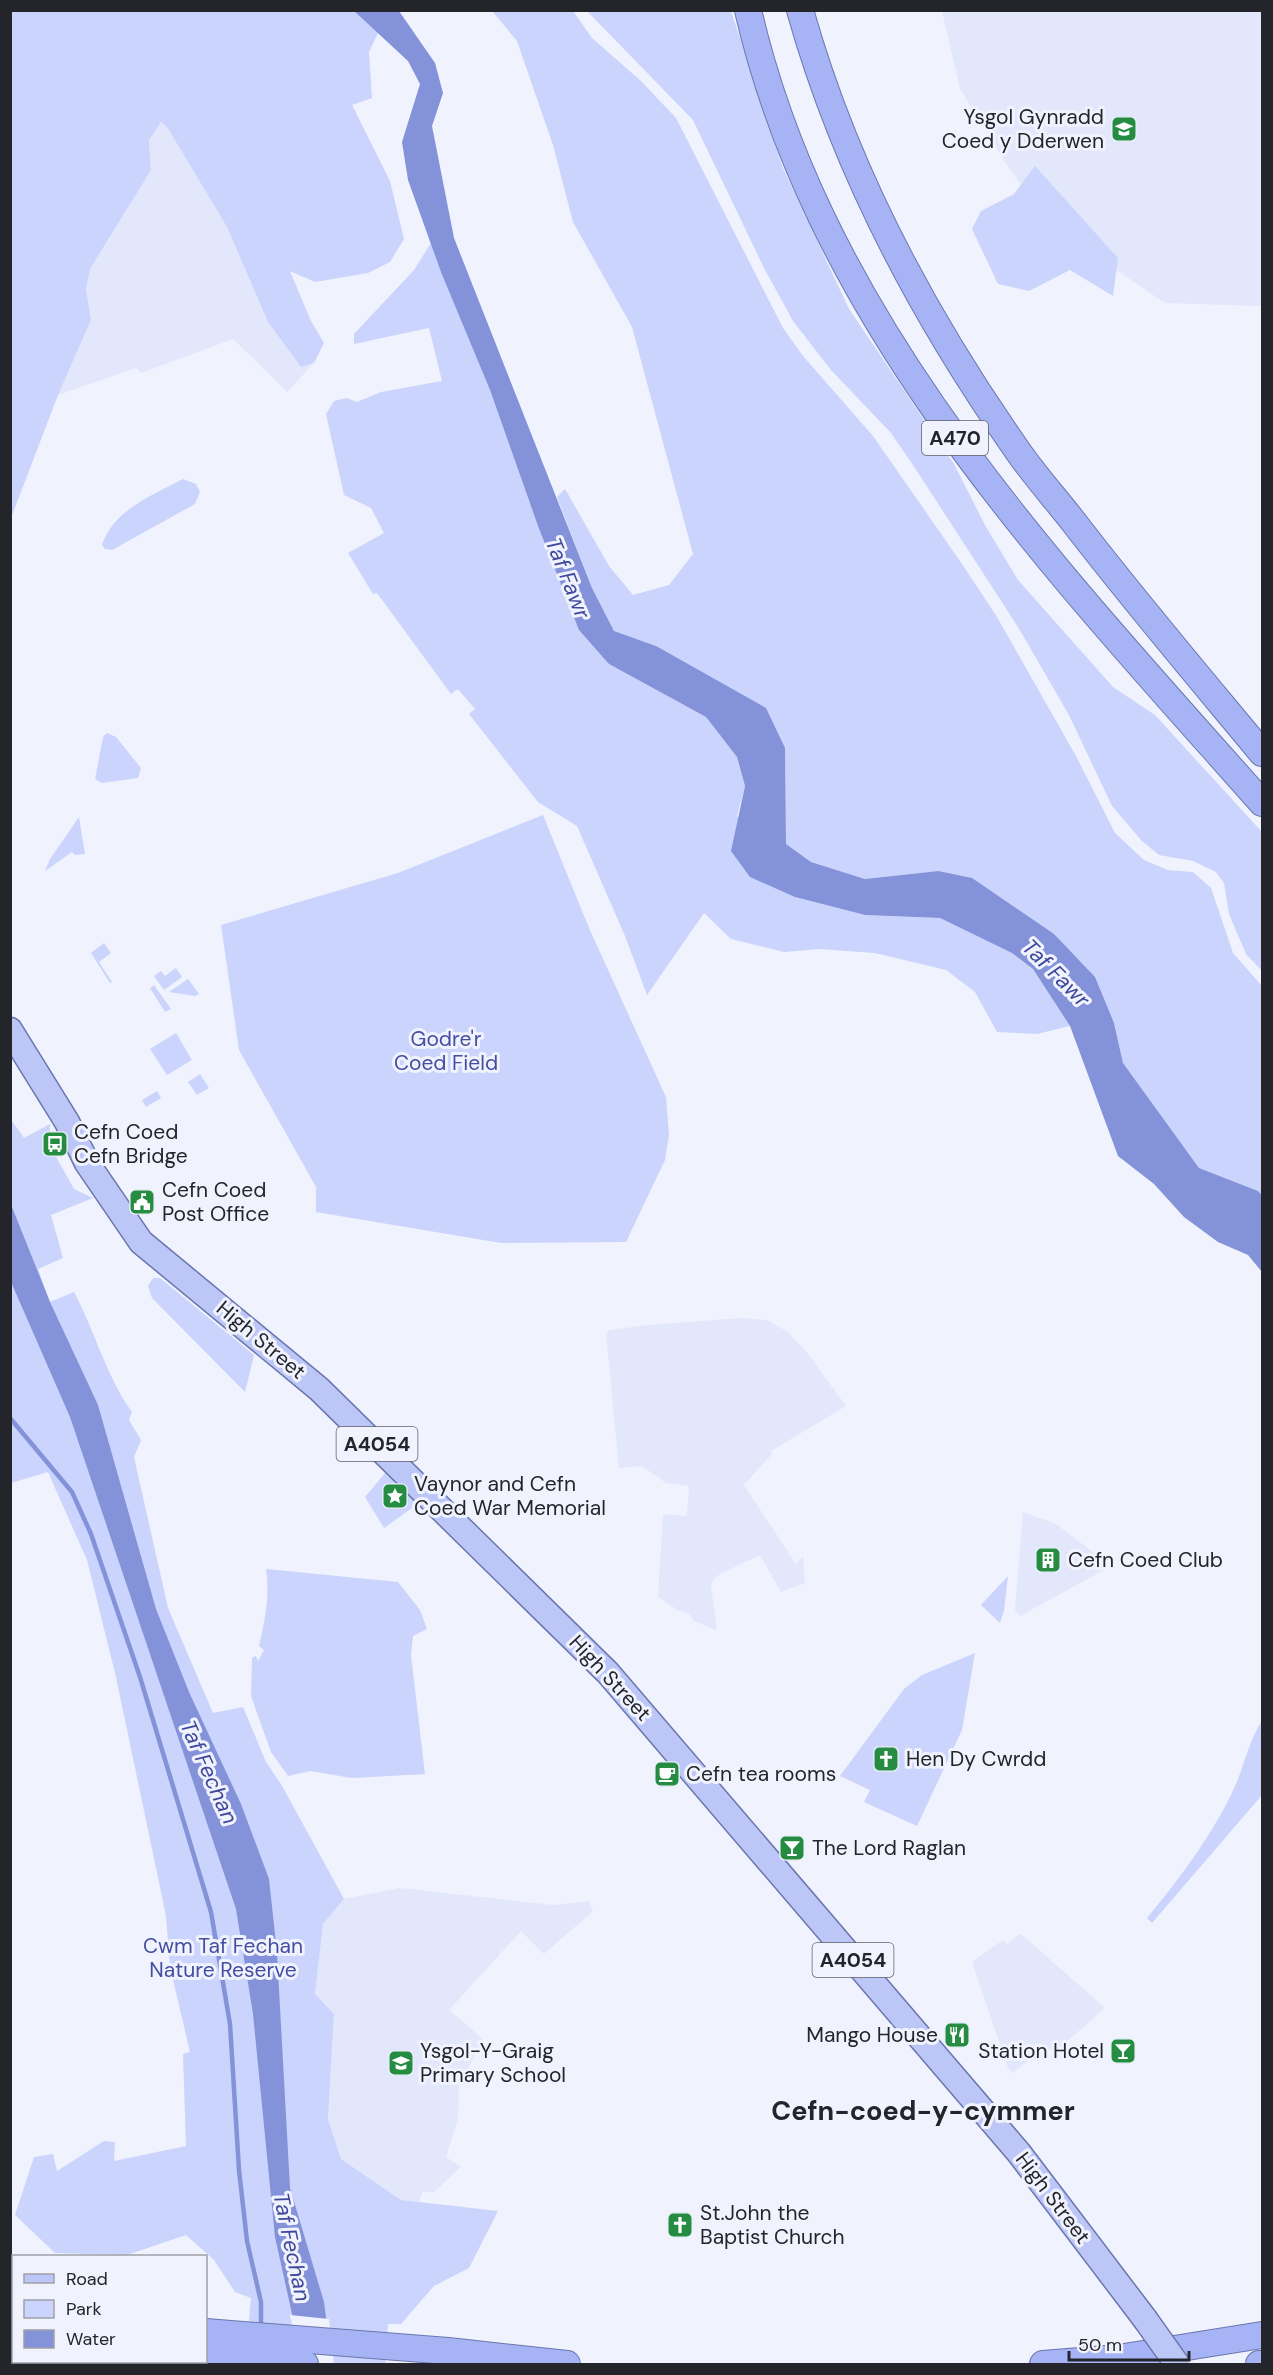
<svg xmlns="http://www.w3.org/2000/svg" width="1273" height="2375" font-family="'DM Sans',sans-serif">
	<rect width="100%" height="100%" fill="#f0f2fd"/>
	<g fill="#e2e7fb">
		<polygon points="942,11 1262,11 1262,306 1165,303 1112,267 1043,212 1010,170 960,89"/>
		<polygon points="161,122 167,127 227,227 268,322 301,367 314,363 287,392 233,339 141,373 136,368 58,395 91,320 86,289 90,269 151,170 149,140"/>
		<polygon points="741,1318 767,1320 788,1332 809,1355 846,1406 771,1451 772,1454 744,1485 796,1564 803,1556 805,1583 781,1592 760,1555 722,1573 714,1578 711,1586 717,1631 693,1620 690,1615 682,1610 679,1611 658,1597 663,1514 687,1516 689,1486 666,1483 642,1466 619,1468 606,1334 609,1330 649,1325"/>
		<polygon points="1023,1512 1056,1524 1111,1566 1020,1616 1015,1610"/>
		<polygon points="400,1888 553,1905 589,1901 593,1911 544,1954 521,1931 449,2010 483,2039 459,2087 458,2119 446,2157 461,2167 433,2193 423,2191 419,2202 401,2200 341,2159 328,2119 334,2015 315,1994 323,1924 344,1899"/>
		<polygon points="1021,1934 1105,2008 1056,2051 1044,2048 1013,2073 1008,2068 972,1962 1003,1940 1007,1944"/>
	</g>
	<g fill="#cad4fd">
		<polygon points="14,10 354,11 378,33 369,52 372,98 352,105 390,181 404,239 390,262 368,273 315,282 290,271 310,319 324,343 314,363 301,367 268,322 227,227 167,127 161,122 149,140 151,170 90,269 86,289 91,320 58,395 11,518 11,14"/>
		<polygon points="492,11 573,11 592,38 641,81 676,118 783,328 803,356 873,436 962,564 997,617 1076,756 1115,833 1144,860 1168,870 1193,872 1211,888 1233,953 1262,986 1262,1195 1258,1191 1199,1168 1123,1063 1114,1023 938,871 865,879 811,862 786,844 785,748 656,646 614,631 592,588 557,497 565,489 609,566 633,595 669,585 693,554 632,327 573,222 553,145 517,41"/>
		<polygon points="587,11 731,11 783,168 849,309 954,464 986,527 1018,580 1113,687 1155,715 1262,832 1262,971 1246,954 1229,914 1224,883 1216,872 1193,861 1159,855 1142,841 1112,806 1069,715 1018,627 915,468 891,433 831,370 793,321 764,268 693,120"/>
		<polygon points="1035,166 1118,258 1113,296 1070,270 1029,291 998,284 972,229 981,211 1014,194"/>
		<polygon points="431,243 490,390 538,526 609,664 706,717 737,757 745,786 737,816 795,897 865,915 940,918 1012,953 1033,969 1070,1026 1037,1034 997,1032 975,992 946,970 875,953 819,949 784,952 731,939 704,913 647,995 625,936 577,826 538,802 469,714 475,709 458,689 451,694 377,593 373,594 348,553 384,533 371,508 344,495 326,414 334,401 347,398 357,402 381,392 442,381 429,328 354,344 354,334 414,270"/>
		<path d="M 183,479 L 196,484 L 200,492 L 195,504 L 112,550 L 105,549 L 102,545 C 113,510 153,495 183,479 Z"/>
		<polygon points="107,733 116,737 141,768 138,778 102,783 95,779 103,737"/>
		<polygon points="543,815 589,928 666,1097 669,1135 665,1160 626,1242 501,1243 316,1212 316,1187 239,1050 221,925 398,873"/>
		<polygon points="79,817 85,854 75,855 72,852 45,871 50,859"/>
		<polygon points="104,943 111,953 99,962 112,982 110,983 91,953"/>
		<polygon points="176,968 182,977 164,990 154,976 161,971 165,976"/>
		<polygon points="188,979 199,994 195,996 169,992"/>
		<polygon points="154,985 171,1009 165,1012 150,988"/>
		<polygon points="176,1033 192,1060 167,1075 150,1049"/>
		<polygon points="200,1074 209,1088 197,1095 188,1082"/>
		<polygon points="157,1091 161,1098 146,1107 142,1100"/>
		<path d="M 10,1118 L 24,1138 L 50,1124 L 50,1146 L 74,1189 L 93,1198 L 51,1215 L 63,1258 L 38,1269 L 50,1302 L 74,1292 C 95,1331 106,1376 132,1412 L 129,1420 L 141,1440 L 134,1457 L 168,1608 L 213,1713 L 243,1707 L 266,1762 L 281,1784 L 344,1899 L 323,1924 L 315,1994 L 334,2014 L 328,2119 L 341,2159 L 401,2200 L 498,2211 L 469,2268 L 434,2286 L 401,2324 L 388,2324 L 385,2364 L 245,2364 L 251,2298 L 235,2292 L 214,2260 L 186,2235 L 127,2255 L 55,2253 L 15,2215 L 34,2157 L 53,2154 L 57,2171 L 104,2141 L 115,2142 L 114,2161 L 186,2146 L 183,2054 L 190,2052 L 170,1967 L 166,1916 L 116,1677 L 87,1560 L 48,1472 L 11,1483 Z"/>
		<polygon points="153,1278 160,1278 254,1355 245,1392 152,1298 148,1286"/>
		<polygon points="386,1472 395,1482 382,1495 388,1501 385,1503 388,1506 391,1503 397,1508 409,1495 419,1503 384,1528 365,1497"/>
		<path d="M 266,1569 L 398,1582 L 420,1610 L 427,1629 L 413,1636 L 411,1655 L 425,1774 L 352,1778 L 310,1771 L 288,1776 L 271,1752 L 251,1696 L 252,1658 L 256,1656 L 258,1661 L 264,1650 L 259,1646 C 265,1619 270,1596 266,1569 Z"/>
		<polygon points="1008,1576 1004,1611 1000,1623 981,1605"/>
		<polygon points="975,1653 962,1730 917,1826 864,1802 870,1790 840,1776 904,1689 922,1675"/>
		<path d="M 1262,1721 L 1262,1795 L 1152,1923 L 1147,1918 C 1181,1877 1214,1833 1236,1784 C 1245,1763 1249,1741 1262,1721 Z"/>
	</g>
	<g fill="#8392d9">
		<polygon points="354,11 399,11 435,63 443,93 432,126 454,238 592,588 614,631 656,646 766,708 785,748 786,844 811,862 865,879 938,871 972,878 1054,934 1095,977 1114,1023 1123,1063 1199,1168 1258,1191 1262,1195 1262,1272 1248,1255 1218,1242 1184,1217 1154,1184 1118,1156 1070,1026 1033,969 1012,953 940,918 865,915 795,897 750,877 731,851 745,786 737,757 706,717 609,664 579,630 538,526 490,390 441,272 408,180 402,142 420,84 408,61"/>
		<polygon points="10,1202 50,1302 98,1405 156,1609 189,1692 241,1804 269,1879 277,1953 290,2188 324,2302 332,2364 300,2350 275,2237 253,2014 236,1909 70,1417 11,1282"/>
	</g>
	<polygon fill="#f0f2fd" points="290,2315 329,2319 334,2364 294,2364 297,2350"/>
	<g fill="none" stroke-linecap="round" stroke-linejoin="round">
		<polyline stroke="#8392d9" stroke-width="4.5" points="10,1418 72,1492 91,1534 140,1677 211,1912 230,2024 239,2170 247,2241 261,2302 261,2329"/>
		<g stroke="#6a76ad" stroke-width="27">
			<polyline id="primary" points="10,1030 67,1122 87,1163 141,1242 319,1389 608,1673 1019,2153 1145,2319"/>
		</g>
		<g stroke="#6a76ad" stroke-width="28">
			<g id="trunk">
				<path d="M 748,10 C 821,326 1054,568 1262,803"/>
				<path d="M 800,10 C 844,167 922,314 1015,447 C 1033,474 1056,499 1076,525 C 1136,603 1199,677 1262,753"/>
				<polyline points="10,2318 14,2318"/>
				<polyline points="206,2332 448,2351 567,2364"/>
				<polyline points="10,2347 14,2347"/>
				<polyline points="206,2356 305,2364"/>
				<polyline points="1043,2364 1118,2358 1262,2335"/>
				<polyline points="1259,2364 1262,2364"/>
			</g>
		</g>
		<use href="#primary" stroke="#bcc7f8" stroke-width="24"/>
		<use href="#trunk" stroke="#a6b4f6" stroke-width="26"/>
		<g stroke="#6a76ad" stroke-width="27" stroke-linecap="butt">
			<polyline id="primary-bridge" points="1145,2319 1177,2364"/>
		</g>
		<use href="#primary-bridge" stroke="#bcc7f8" stroke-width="24"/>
	</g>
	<defs>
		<g id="school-square" transform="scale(1.35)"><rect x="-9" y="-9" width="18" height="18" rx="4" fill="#258c42" stroke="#f0f2fd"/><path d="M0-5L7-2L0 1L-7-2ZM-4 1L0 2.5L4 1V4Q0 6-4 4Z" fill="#fff"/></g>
		<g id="bus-square" transform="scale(1.35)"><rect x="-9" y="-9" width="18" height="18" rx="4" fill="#258c42" stroke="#f0f2fd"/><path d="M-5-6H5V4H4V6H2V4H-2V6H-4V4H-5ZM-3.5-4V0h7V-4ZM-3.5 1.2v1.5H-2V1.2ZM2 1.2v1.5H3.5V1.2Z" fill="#fff"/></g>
		<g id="civic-square" transform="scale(1.35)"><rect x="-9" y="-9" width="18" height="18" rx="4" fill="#258c42" stroke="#f0f2fd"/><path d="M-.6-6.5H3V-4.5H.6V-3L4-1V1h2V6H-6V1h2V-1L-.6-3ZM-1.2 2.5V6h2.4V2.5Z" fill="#fff"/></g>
		<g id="sight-square" transform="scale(1.35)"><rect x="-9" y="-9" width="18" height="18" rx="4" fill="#258c42" stroke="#f0f2fd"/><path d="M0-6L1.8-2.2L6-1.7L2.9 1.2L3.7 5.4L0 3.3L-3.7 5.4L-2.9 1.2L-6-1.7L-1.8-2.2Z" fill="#fff"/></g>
		<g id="building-square" transform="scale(1.35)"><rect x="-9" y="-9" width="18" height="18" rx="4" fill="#258c42" stroke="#f0f2fd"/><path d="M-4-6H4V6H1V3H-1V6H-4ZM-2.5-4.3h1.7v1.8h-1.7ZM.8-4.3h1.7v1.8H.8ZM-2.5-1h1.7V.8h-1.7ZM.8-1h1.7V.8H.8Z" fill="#fff"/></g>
		<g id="church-square" transform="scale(1.35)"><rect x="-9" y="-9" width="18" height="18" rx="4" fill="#258c42" stroke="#f0f2fd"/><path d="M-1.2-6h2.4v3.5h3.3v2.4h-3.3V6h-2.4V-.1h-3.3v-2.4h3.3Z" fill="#fff"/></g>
		<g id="cafe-square" transform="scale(1.35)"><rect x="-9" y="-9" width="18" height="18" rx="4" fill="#258c42" stroke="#f0f2fd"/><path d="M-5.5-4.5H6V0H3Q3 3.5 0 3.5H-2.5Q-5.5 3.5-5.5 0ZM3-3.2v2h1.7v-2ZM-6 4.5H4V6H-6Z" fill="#fff"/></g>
		<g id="bar-square" transform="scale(1.35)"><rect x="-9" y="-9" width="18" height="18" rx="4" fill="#258c42" stroke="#f0f2fd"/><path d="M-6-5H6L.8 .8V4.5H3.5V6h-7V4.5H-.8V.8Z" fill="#fff"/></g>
		<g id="restaurant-square" transform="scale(1.35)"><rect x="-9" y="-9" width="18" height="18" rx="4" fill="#258c42" stroke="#f0f2fd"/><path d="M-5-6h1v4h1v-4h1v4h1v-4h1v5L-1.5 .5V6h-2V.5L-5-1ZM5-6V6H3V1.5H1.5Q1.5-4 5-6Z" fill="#fff"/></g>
	</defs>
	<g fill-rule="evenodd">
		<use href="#school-square" x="1124" y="129"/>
		<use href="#bus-square" x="55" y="1144"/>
		<use href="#civic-square" x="142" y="1202"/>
		<use href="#sight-square" x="395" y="1496"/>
		<use href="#building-square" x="1048" y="1560"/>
		<use href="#church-square" x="886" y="1759"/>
		<use href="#cafe-square" x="667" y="1774"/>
		<use href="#bar-square" x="792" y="1848"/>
		<use href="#restaurant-square" x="957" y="2035"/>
		<use href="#bar-square" x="1123" y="2051"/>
		<use href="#school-square" x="401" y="2063"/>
		<use href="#church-square" x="680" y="2225"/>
	</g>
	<g text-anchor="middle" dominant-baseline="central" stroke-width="6" stroke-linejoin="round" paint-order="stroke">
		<g fill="#f0f2fd" stroke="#60626a" stroke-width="1.5">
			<rect x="922" y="421" width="66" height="34" rx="4.5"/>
			<rect x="336.5" y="1427" width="81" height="34" rx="4.5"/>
			<rect x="812.5" y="1943" width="81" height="34" rx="4.5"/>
		</g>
		<g font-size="20" font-weight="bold" fill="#23252b">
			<text x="955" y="438">A470</text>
			<text x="377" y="1444">A4054</text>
			<text x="853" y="1960">A4054</text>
		</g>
		<g font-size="21" fill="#23252b" stroke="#f0f2fd" text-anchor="start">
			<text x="1104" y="117" text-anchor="end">Ysgol Gynradd<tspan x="1104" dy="24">Coed y Dderwen</tspan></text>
			<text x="74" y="1132">Cefn Coed<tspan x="74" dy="24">Cefn Bridge</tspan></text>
			<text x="162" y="1190">Cefn Coed<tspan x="162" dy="24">Post Office</tspan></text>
			<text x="414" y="1484">Vaynor and Cefn<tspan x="414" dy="24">Coed War Memorial</tspan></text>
			<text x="1068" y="1560">Cefn Coed Club</text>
			<text x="906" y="1759">Hen Dy Cwrdd</text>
			<text x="686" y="1774">Cefn tea rooms</text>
			<text x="812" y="1848">The Lord Raglan</text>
			<text x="938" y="2035" text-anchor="end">Mango House</text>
			<text x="420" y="2051">Ysgol-Y-Graig<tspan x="420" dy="24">Primary School</tspan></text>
			<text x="1104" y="2051" text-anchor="end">Station Hotel</text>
			<text x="700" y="2213">St.John the<tspan x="700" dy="24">Baptist Church</tspan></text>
		</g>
		<g font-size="21" fill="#434ea2" stroke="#f0f2fd">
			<text x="446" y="1039">Godre'r<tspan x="446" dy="24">Coed Field</tspan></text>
			<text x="223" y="1946">Cwm Taf Fechan<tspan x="223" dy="24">Nature Reserve</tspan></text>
		</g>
		<g font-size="21" fill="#23252b" stroke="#f0f2fd">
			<text transform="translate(261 1340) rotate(40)">High Street</text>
			<text transform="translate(610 1678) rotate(47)">High Street</text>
			<text transform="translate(1053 2198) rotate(53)">High Street</text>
		</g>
		<g font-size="22" font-style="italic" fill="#3e489c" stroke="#f0f2fd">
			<text transform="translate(568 578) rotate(68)">Taf Fawr</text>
			<text transform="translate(1056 973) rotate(45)">Taf Fawr</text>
			<text transform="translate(209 1772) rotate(66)">Taf Fechan</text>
			<text transform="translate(292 2247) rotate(78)">Taf Fechan</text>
		</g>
		<g font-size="27" font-weight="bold" fill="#23252b" stroke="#f0f2fd">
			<text x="923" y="2110">Cefn-coed-y-cymmer</text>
		</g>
	</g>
	<rect width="1273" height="2375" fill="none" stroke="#23252b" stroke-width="24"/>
	<rect x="12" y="2255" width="195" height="108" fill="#f0f2fd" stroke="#9ea0a9" stroke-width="1.5"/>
	<rect x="24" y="2274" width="30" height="9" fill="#bcc7f8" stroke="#9ea0a9" stroke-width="1.5"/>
	<text x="66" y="2285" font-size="18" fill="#23252b">Road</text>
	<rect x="24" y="2300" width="30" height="18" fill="#cad4fd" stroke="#9ea0a9" stroke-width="1.5"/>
	<text x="66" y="2315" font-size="18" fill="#23252b">Park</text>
	<rect x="24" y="2330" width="30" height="18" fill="#8392d9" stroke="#9ea0a9" stroke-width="1.5"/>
	<text x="66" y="2345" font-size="18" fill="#23252b">Water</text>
	<path d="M1069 2351v9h120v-9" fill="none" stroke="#23252b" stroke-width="3"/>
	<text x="1078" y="2351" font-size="18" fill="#23252b" stroke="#f0f2fd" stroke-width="4.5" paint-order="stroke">50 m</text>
</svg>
